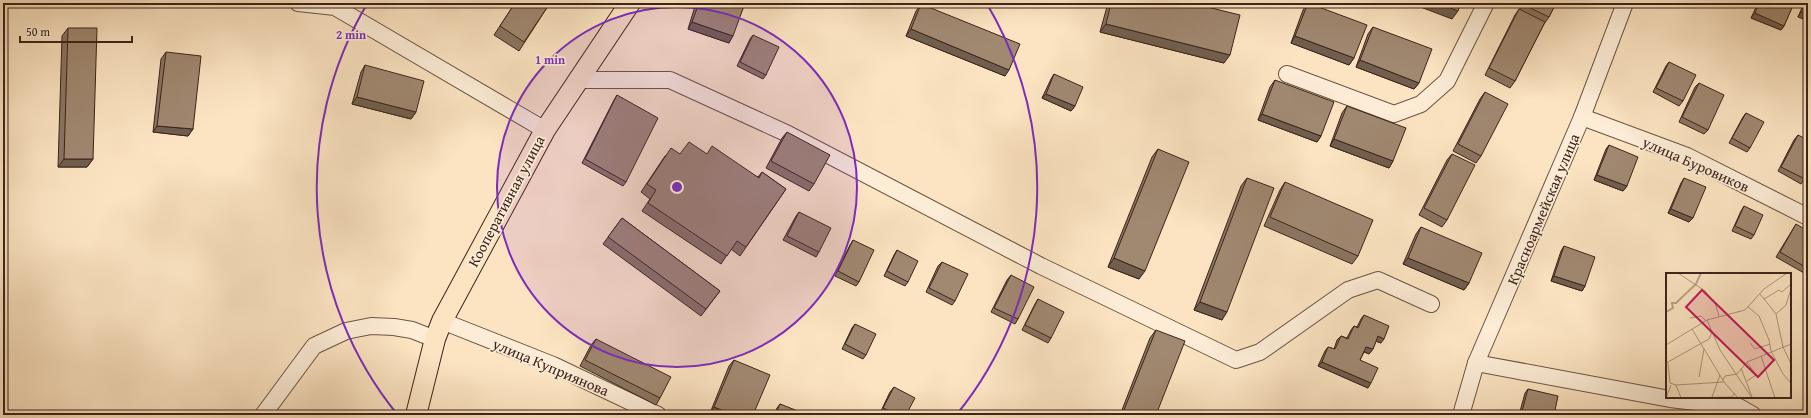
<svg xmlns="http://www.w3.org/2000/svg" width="1811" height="418" font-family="'Gentium Book Plus',serif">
	<rect width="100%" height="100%" fill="#fce4c2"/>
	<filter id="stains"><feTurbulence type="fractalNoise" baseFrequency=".005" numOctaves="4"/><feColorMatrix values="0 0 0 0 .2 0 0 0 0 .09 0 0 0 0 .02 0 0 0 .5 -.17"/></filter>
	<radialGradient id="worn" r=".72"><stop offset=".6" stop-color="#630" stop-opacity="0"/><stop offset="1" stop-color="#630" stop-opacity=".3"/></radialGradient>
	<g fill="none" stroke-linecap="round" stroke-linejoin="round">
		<g stroke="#6d5444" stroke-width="18">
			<g id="minor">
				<polyline points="298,3 335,7 545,130"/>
				<polyline points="1287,74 1394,114 1421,104 1447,81 1486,3"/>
				<polyline points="578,80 670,80 788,134 1041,266 1236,360 1260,352 1348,290 1378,280 1431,304"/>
				<polyline points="1582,117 1687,156 1808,217"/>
				<polyline points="442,321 553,365 658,415"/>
				<polyline points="1476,363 1670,399 1739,407 1753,415"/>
				<polyline points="263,415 314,346 346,331 371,326 394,327 412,330 435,339"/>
				<polyline points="1461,415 1476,363 1582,117 1625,3"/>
			</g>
		</g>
		<g stroke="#3d241a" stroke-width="22">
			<polyline id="major" points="416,415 435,339 442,321 545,130 630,3"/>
		</g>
		<use href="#minor" stroke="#fdedd7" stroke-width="16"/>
		<use href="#major" stroke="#fce4c2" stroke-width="20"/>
	</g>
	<g fill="#8a7561" stroke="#3d241a">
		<polygon points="515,3 550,3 519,51 494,35"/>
		<polygon points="696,3 745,3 729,43 688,29"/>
		<polygon points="1108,3 1191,3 1224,63 1100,32"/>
		<polygon points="1308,3 1354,58 1349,65 1291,43 1303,10"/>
		<polygon points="1523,3 1556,3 1549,17 1544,24 1515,81 1510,88 1485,75 1515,15 1519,9 1520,9"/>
		<polygon points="1758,3 1794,3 1784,26 1781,30 1751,18"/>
		<polygon points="1804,3 1808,3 1798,17"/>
		<polygon points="921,4 1005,76 906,36 916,11"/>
		<polygon points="1373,27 1419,83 1414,89 1356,67 1368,34"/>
		<polygon points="68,28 93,159 87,167 58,167 62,36"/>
		<polygon points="753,35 766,75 763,79 737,66 750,39"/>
		<polygon points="166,52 193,129 188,136 153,132 161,59"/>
		<polygon points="1669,62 1683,101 1679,106 1653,92 1666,66"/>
		<polygon points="365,65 416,112 411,119 352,104 361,72"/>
		<polygon points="1054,74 1075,106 1071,111 1042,98 1051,79"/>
		<polygon points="1275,80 1321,136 1317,142 1258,120 1270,87"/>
		<polygon points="1699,83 1708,130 1704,134 1679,122 1695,87"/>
		<polygon points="1485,92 1481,156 1476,163 1453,151 1480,99"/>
		<polygon points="617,95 626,182 623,186 582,163 614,100"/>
		<polygon points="1347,106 1393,161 1389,168 1330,146 1342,113"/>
		<polygon points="1746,113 1750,148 1747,152 1729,143 1743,117"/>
		<polygon points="787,132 814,184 809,191 766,168 782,138"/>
		<polygon points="1798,135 1805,179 1801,184 1778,171 1794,140"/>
		<polygon points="1609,145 1627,186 1623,191 1594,180 1606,149"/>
		<polygon points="1158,149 1139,279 1108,267 1152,157"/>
		<polygon points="680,154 706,154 758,177 762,172 786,189 740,256 731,249 721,264 642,211 650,199 641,192 665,156"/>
		<polygon points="1452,154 1447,220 1442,227 1419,215 1447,160"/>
		<polygon points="1247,178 1222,320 1194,310 1241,186"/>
		<polygon points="1684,178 1693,218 1689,222 1668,213 1681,183"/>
		<polygon points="1285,182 1358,256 1352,264 1264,226 1280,190"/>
		<polygon points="1744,206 1754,235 1751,239 1732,231 1741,211"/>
		<polygon points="799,212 819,252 816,257 783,240 796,216"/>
		<polygon points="622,218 720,291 701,316 603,244"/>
		<polygon points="1796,224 1808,267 1804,273 1776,257"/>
		<polygon points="1421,227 1469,283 1464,290 1403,264 1416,234"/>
		<polygon points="853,240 859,282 856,286 835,276 850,245"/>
		<polygon points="1564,246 1585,286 1582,291 1551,281 1561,251"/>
		<polygon points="897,250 908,282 905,286 884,276 894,255"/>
		<polygon points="942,262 955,301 952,305 926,292 938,266"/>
		<polygon points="1011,275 1018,319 1015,324 991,312 1007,280"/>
		<polygon points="1038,299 1051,338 1048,343 1022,330 1035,304"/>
		<polygon points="1364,315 1381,343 1376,341 1373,349 1369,354 1364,352 1360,360 1368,388 1318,366 1325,351 1328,347 1334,349 1337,340 1341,336 1347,338 1351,330 1354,326 1357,327 1361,319"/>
		<polygon points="855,324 866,355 863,359 842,349 852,328"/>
		<polygon points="1156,330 1156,415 1120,415 1150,338"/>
		<polygon points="596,339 660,398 656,405 580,366 591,345"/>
		<polygon points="734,360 753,415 710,413 729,366"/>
		<polygon points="894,387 906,415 885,415 880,413 890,392"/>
		<polygon points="1528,389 1554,415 1519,415 1525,393"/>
		<polygon points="780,404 802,415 774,415 777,408"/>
	</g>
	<g fill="#705f4f" stroke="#3d241a">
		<polygon points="1410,3 1438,3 1458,11 1452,19"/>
		<polygon points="1801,12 1808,15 1808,21 1798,17"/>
		<polygon points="1755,13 1784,26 1781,30 1751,18"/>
		<polygon points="692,22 733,36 729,43 688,29"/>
		<polygon points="1106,24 1230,55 1224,63 1100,32"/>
		<polygon points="911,29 1009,70 1005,76 906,36"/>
		<polygon points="1295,36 1354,58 1349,65 1291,43"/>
		<polygon points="1360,60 1419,83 1414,89 1356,67"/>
		<polygon points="1046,94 1075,106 1071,111 1042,98"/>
		<polygon points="357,97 416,112 411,119 352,104"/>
		<polygon points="1262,114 1321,136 1317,142 1258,120"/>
		<polygon points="157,126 193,129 188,136 153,132"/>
		<polygon points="1334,139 1393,161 1389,168 1330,146"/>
		<polygon points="64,159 93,159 87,167 58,167"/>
		<polygon points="1597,175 1627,186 1623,191 1594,180"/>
		<polygon points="1671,209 1693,218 1689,222 1668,213"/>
		<polygon points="1114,258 1145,271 1139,279 1108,267"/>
		<polygon points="1408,258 1469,283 1464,290 1403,264"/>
		<polygon points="1554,276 1585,286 1582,291 1551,281"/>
		<polygon points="1200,302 1227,312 1222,320 1194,310"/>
		<polygon points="1378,336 1384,339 1381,343 1375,341"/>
		<polygon points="1366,347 1373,349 1369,354 1363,351"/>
		<polygon points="1322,362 1371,383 1368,388 1318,366"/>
		<polygon points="714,407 734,415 714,415 710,413"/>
	</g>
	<g fill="#a08871" stroke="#3d241a">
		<polygon points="515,3 550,3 524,42 500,26"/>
		<polygon points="699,3 745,3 733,36 692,22"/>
		<polygon points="1111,3 1191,3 1240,15 1230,55 1106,24"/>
		<polygon points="1308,3 1367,25 1354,58 1295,36"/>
		<polygon points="1438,3 1461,3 1458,11"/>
		<polygon points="1525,3 1556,3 1549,17 1524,5"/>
		<polygon points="1759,3 1794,3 1784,26 1755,13"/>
		<polygon points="1805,3 1808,3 1808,15 1801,12"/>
		<polygon points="921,4 1020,44 1009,70 911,29"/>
		<polygon points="1519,9 1545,22 1515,81 1489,68"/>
		<polygon points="1373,27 1432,49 1419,83 1360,60"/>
		<polygon points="68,28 97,28 93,159 64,159"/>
		<polygon points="753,35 779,47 766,75 740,62"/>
		<polygon points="166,52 201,56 193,129 157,126"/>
		<polygon points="1669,62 1696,75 1683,101 1656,88"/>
		<polygon points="365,65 424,81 416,112 357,97"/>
		<polygon points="1054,74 1083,87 1075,106 1046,94"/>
		<polygon points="1275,80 1334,102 1321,136 1262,114"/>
		<polygon points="1699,83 1724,95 1708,130 1682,117"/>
		<polygon points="1485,92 1508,104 1481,156 1458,144"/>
		<polygon points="617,95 658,118 626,182 585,159"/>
		<polygon points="1347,106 1406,128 1393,161 1334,139"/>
		<polygon points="1746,113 1764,122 1750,148 1732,138"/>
		<polygon points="787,132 830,155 814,184 771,161"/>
		<polygon points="1798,135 1808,140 1808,172 1805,179 1781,167"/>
		<polygon points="689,142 707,154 712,146 759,178 762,172 786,189 746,247 737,241 727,256 648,203 656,190 647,184 671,148 680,154"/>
		<polygon points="1609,145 1638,157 1627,186 1597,175"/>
		<polygon points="1158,149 1189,162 1145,271 1114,258"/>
		<polygon points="1452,154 1475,165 1447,220 1424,208"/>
		<polygon points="1247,178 1274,188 1227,312 1200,302"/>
		<polygon points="1684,178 1706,187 1693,218 1671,209"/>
		<polygon points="1285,182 1373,220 1358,256 1270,217"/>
		<polygon points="1744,206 1763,215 1754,235 1735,226"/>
		<polygon points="799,212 831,228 819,252 787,236"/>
		<polygon points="622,218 720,291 706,309 608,237"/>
		<polygon points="1796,224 1808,231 1808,267 1807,268 1780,252"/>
		<polygon points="1421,227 1482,253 1469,283 1408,258"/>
		<polygon points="853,240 874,250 859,282 838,271"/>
		<polygon points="1564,246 1595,257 1585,286 1554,276"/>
		<polygon points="897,250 918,261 908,282 887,271"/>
		<polygon points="942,262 968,274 955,301 929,288"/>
		<polygon points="1011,275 1034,287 1018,319 994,308"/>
		<polygon points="1038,299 1064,312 1051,338 1025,325"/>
		<polygon points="1364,315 1389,326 1384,339 1378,336 1373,349 1366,347 1360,360 1378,368 1371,383 1322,362 1328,347 1335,349 1341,336 1348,339 1354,326 1358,328"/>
		<polygon points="855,324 876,334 866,355 845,344"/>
		<polygon points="1156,330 1185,341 1156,415 1122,415"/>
		<polygon points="596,339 671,377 660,398 585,360"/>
		<polygon points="734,360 770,375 753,415 734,415 714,407"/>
		<polygon points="894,387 915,398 906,415 898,415 883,408"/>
		<polygon points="1528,389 1558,396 1554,415 1521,415"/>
		<polygon points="780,404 803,413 802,415 775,415"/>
		<polygon points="503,411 514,415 502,415"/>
	</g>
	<circle cx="677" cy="187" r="180" fill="#7b2cbf" fill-opacity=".12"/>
	<g fill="none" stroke="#7b2cbf" stroke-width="2">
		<circle cx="677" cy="187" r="180"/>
		<path d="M397 414A360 360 0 0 1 367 4M987 4A360 360 0 0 1 957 414"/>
	</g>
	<g text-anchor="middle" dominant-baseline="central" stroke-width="3.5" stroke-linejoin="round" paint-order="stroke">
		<g font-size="15" fill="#3d241a" stroke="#fdedd7">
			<text transform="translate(1696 164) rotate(24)">улица Буровиков</text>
			<text transform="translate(506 201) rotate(-62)">Кооперативная улица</text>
			<text transform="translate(1543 209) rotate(-67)">Красноармейская улица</text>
			<text transform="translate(551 367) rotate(23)">улица Куприянова</text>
		</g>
	</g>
	<g transform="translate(1666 273)">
		<rect width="125" height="125" fill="#fce4c2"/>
		<path fill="none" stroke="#bba389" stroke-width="2" d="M 0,39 L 7,35 L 6,30 L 10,30 L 30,11 L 35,0"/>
		<path fill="none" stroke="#b0977f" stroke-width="1" d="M 12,0 L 39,18 L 49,30 L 53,43M 94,21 L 110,41 L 117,74 L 125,91M 98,26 L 113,17 L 116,19 L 125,11M 82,34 L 93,43 L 103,67 L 105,78 L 117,101 L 125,110M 110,41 L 120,32 L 125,16M 24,45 L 35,43 L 40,48M 41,47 L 54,77 L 86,125M 26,56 L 58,109 L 72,125M 84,70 L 89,76 L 104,71M 0,72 L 41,47 L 79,37 L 98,16 L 121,0M 95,83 L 109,125M 0,90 L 43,66 L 46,59M 2,90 L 4,110 L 10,112 L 15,125M 75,95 L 86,124M 33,104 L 38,76M 57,107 L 59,103 L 71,101 L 81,89 L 125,71M 81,108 L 90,102 L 81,89M 10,112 L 58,109M 46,124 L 54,102M 0,125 L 5,112M 15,125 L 66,124 L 69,120"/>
		<path fill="#c2185b" fill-opacity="0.15" stroke="#c2185b" stroke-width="2" d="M 36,17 L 108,87 L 92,104 L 20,34 Z"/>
		<rect width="125" height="125" fill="none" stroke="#3d241a" stroke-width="2"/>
	</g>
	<circle cx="677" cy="187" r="6" fill="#7b2cbf" stroke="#fdedd7" stroke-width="2"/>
	<g font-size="12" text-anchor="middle" font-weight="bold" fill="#7b2cbf" stroke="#fdedd7" stroke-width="3.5" stroke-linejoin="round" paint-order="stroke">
		<text x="351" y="39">2 min</text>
		<text x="550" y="64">1 min</text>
	</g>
	<rect width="1811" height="418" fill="none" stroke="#fce4c2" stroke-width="16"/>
	<rect x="4" y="4" width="1803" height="410" fill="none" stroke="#3d241a" stroke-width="2"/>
	<rect x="8" y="8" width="1795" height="402" fill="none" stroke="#3d241a"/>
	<path d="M20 36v6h112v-6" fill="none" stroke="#3d241a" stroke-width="2"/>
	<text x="26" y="36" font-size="12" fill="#3d241a" stroke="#fdedd7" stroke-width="3" paint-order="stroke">50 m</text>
	<rect width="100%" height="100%" filter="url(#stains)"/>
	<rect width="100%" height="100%" fill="url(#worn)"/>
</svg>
